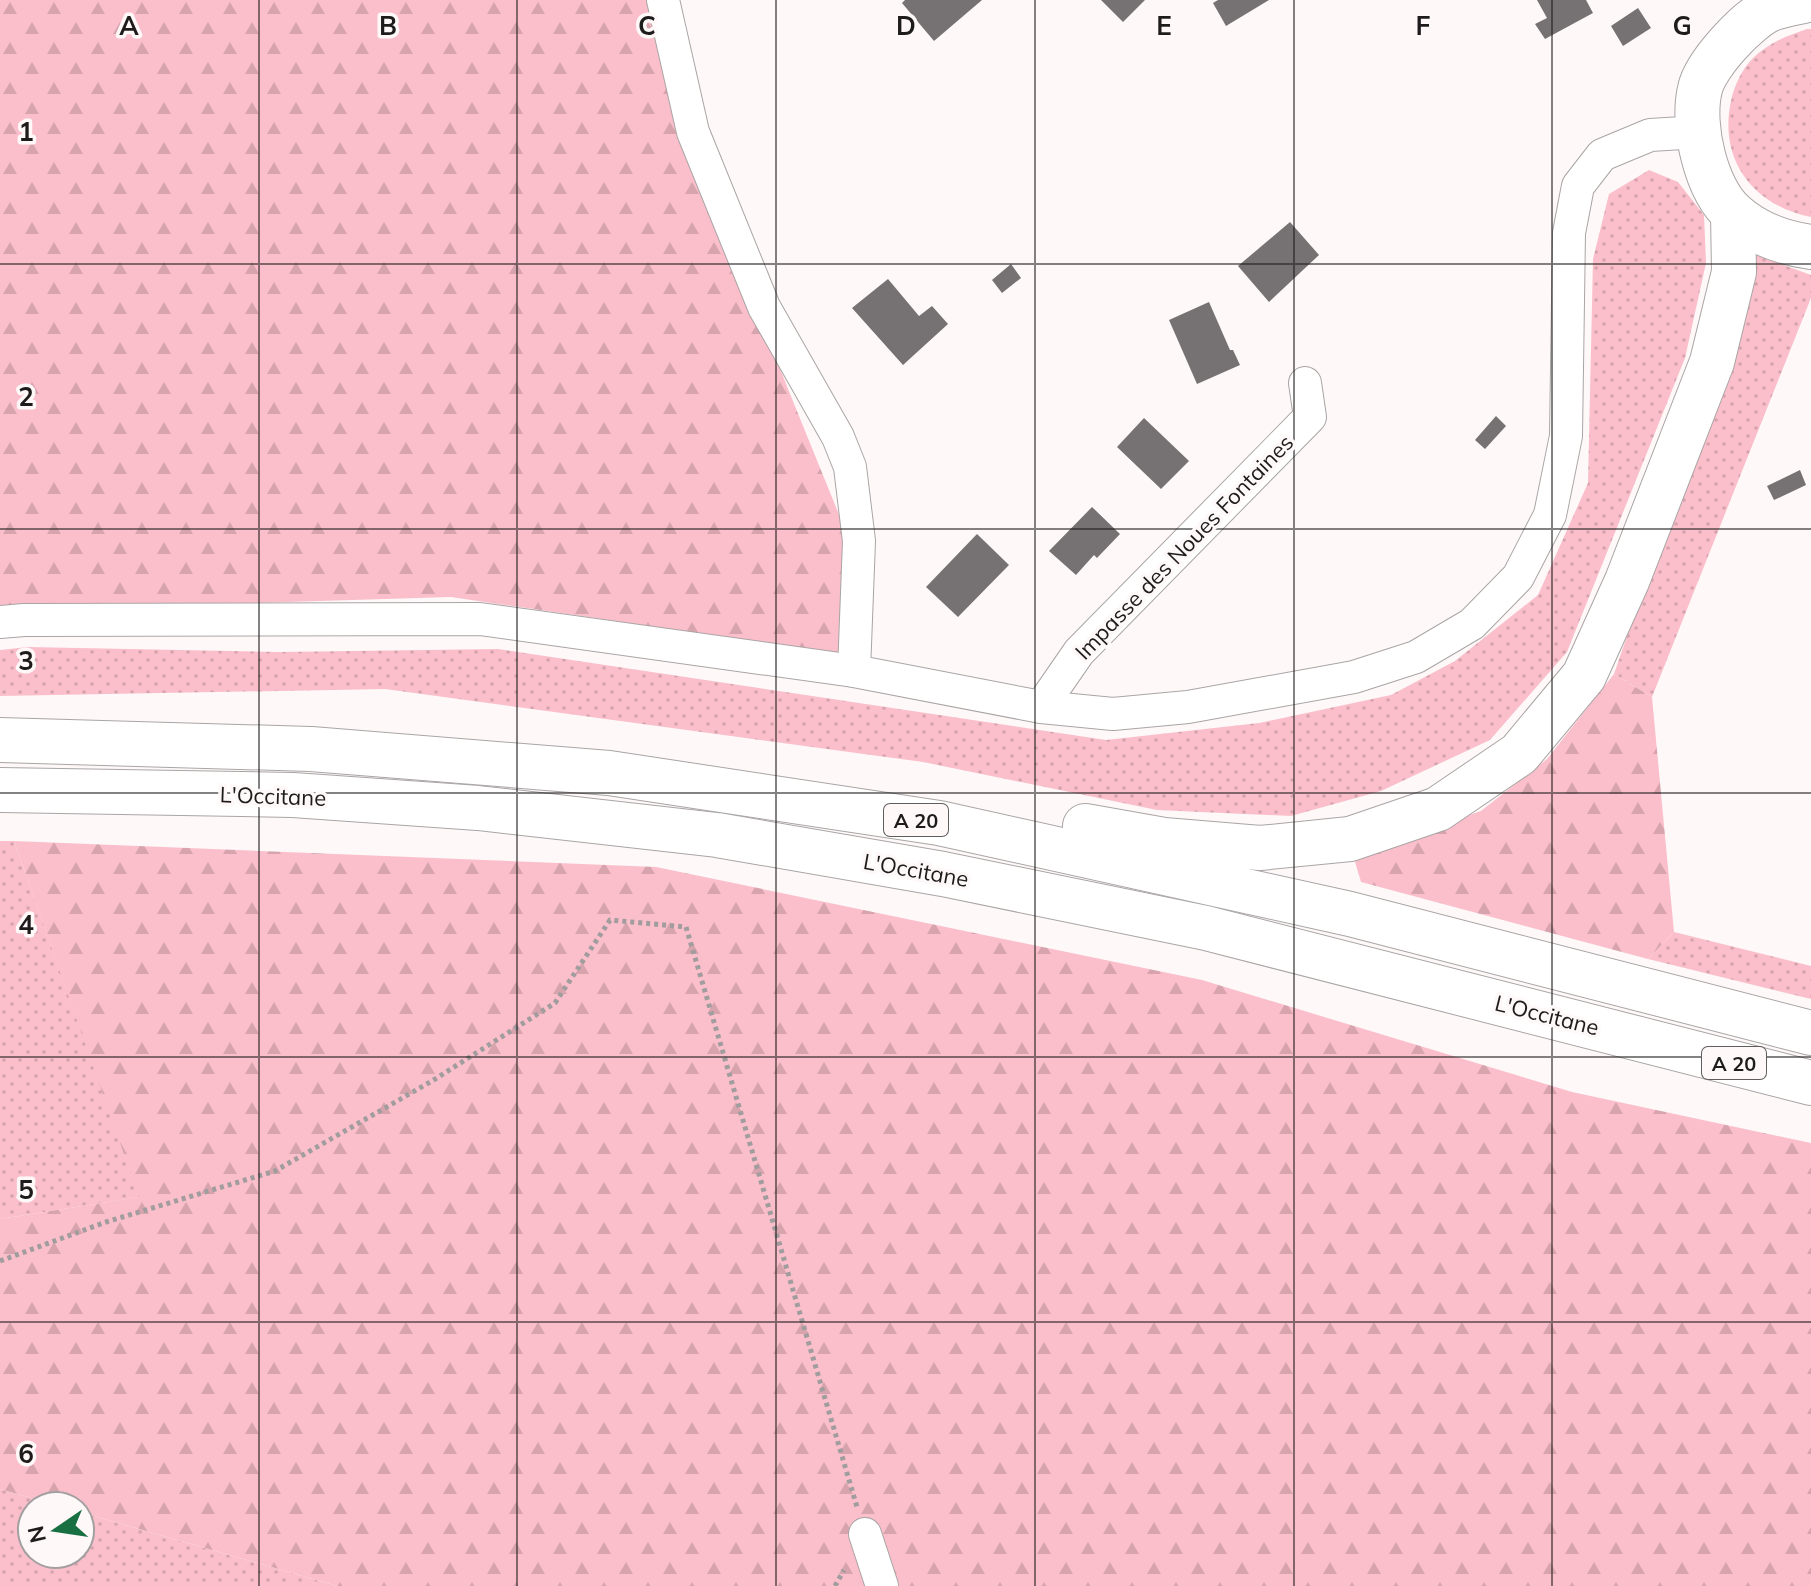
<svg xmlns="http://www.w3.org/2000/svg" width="1811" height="1586" font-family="Mulish,sans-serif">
	<defs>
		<pattern id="grass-dots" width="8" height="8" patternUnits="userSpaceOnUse" patternTransform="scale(2)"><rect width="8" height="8" fill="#fbbfcb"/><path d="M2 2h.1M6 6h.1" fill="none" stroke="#d7a4ae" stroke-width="1.8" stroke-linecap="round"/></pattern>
		<pattern id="forest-firs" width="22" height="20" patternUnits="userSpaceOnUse" patternTransform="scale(2)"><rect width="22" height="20" fill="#fbbfcb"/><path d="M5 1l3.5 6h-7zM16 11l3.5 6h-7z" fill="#d7a4ae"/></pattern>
	</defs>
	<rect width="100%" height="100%" fill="#fef8f9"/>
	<g fill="url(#grass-dots)">
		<path d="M 1807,29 L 1811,29 L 1811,217 C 1754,206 1718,160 1731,101 C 1734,86 1742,69 1753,58 C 1769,43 1786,36 1807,29 Z"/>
		<polygon points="1649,170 1678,182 1704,215 1706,263 1685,358 1567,652 1490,740 1381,791 1291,816 1157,810 923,762 385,689 0,696 0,650 28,647 280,652 498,649 1106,740 1259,723 1391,695 1455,661 1538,595 1588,483 1593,259 1609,194"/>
		<polygon points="1751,253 1811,275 1811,298 1652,697 1614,674 1741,307"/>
		<polygon points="0,841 14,841 140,1197 0,1219"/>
		<polygon points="1674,932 1811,966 1811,999 1648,959"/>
		<polygon points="0,1489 59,1506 32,1506 32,1554 80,1554 80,1512 337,1586 0,1586"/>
	</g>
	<g fill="url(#forest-firs)">
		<polygon points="0,0 665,0 684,117 788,389 840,517 861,657 451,597 0,611"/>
		<polygon points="1614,674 1652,697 1674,932 1648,959 1361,882 1353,855 1481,811 1547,759"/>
		<polygon points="14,841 656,867 1202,980 1572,1092 1811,1143 1811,1586 337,1586 80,1512 80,1506 59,1506 0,1489 0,1219 139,1197"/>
	</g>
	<g fill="#767172">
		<polygon points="905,0 982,0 934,41 902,3"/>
		<polygon points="1101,0 1145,0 1123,22"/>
		<polygon points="1218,0 1269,0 1226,26 1213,3"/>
		<polygon points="1537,0 1586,0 1593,13 1545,39 1535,24 1547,18"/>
		<polygon points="1638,8 1651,28 1623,46 1611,26"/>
		<polygon points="1290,222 1319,255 1269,302 1238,266"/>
		<polygon points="1011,264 1021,278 1002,293 992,280"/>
		<polygon points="888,279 919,316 932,306 948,324 903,365 852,308"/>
		<polygon points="1209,302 1230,350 1233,350 1240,365 1197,384 1169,320"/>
		<polygon points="1496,416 1506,426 1485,449 1475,440"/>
		<polygon points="1144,418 1189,461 1161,489 1117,447"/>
		<polygon points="1800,470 1806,485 1774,500 1767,486"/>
		<polygon points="1092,507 1120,534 1097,558 1094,555 1076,575 1049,551"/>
		<polygon points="977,534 1009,565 958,617 926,587"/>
	</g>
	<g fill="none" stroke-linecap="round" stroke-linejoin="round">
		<g stroke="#aaa5a5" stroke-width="34">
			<g id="street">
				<polyline points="663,0 693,132 764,307 838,437 850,467 859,541 854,671"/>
				<polyline points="0,622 24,620 480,619 854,671 1041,707 1113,714 1188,707 1354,677 1416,657 1472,624 1518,577 1550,515 1566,436 1569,233 1578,186 1602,155 1650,135 1699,132"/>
				<polyline points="1041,707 1079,652 1310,417 1305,383"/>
				<polyline points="865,1534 882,1586"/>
			</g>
		</g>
		<g stroke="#aaa5a5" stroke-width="46">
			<path id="primary" d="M 1807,0 C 1795,3 1782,5 1771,9 C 1748,18 1705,65 1700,89 C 1691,125 1706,190 1734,214 C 1756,234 1783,243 1811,247"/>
		</g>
		<g stroke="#aaa5a5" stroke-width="46">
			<g id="highway">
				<polyline points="0,740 311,749 609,773 939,823 1350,914 1811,1033"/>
				<polyline points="0,790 293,795 478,808 717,835 943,874 1206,928 1811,1083"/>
				<polyline points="1085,826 1164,840 1260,848 1350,839 1438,809 1519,754 1584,676 1627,581 1712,362 1734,272 1733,214"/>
			</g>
		</g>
		<g stroke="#a19c9d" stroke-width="5" stroke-dasharray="4 4" stroke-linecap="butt">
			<polyline points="0,1261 106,1222 275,1171 432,1081 555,1003 610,920 686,927 857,1507"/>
			<polyline points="835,1586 844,1570"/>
		</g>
		<use href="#street" stroke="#fff" stroke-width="32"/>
		<use href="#primary" stroke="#fff" stroke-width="44"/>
		<use href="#highway" stroke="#fff" stroke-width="44"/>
	</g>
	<path fill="none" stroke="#1d1b1c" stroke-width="2" stroke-opacity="0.55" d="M 259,0 L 259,1586M 517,0 L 517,1586M 776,0 L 776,1586M 1035,0 L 1035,1586M 1294,0 L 1294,1586M 1552,0 L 1552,1586M 0,264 L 1811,264M 0,529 L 1811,529M 0,793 L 1811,793M 0,1057 L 1811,1057M 0,1322 L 1811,1322"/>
	<g text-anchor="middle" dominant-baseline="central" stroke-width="7" stroke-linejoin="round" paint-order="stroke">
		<g fill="#fef8f9" stroke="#605d5e" stroke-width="2">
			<rect x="884" y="804" width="64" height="32" rx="6"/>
			<rect x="1702" y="1047" width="64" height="32" rx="6"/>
		</g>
		<g font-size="20" font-weight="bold" fill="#1d1b1c">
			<text x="916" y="820">A 20</text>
			<text x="1734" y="1063">A 20</text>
		</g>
		<g font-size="22" fill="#1d1b1c" stroke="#fef8f9">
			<text transform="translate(1184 547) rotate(-46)">Impasse des Noues Fontaines</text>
			<text transform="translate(273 796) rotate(2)">L'Occitane</text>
			<text transform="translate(916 870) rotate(10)">L'Occitane</text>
			<text transform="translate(1547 1015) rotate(14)">L'Occitane</text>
		</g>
	</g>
	<g font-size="26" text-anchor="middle" font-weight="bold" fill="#1d1b1c" stroke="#fef8f9" stroke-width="7" stroke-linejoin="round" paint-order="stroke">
		<text x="129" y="35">A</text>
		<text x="388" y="35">B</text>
		<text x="647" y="35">C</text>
		<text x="906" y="35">D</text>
		<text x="1164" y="35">E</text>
		<text x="1423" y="35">F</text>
		<text x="1682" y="35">G</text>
		<text x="26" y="141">1</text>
		<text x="26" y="406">2</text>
		<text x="26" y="670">3</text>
		<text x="26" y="934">4</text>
		<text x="26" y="1199">5</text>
		<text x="26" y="1463">6</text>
	</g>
	<g transform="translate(56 1530) rotate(257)"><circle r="38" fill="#fef8f9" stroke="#a4a0a1" stroke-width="2"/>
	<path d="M0-6L14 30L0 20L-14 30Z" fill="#176f42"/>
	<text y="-12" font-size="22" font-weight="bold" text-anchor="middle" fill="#1d1b1c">N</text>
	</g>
</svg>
